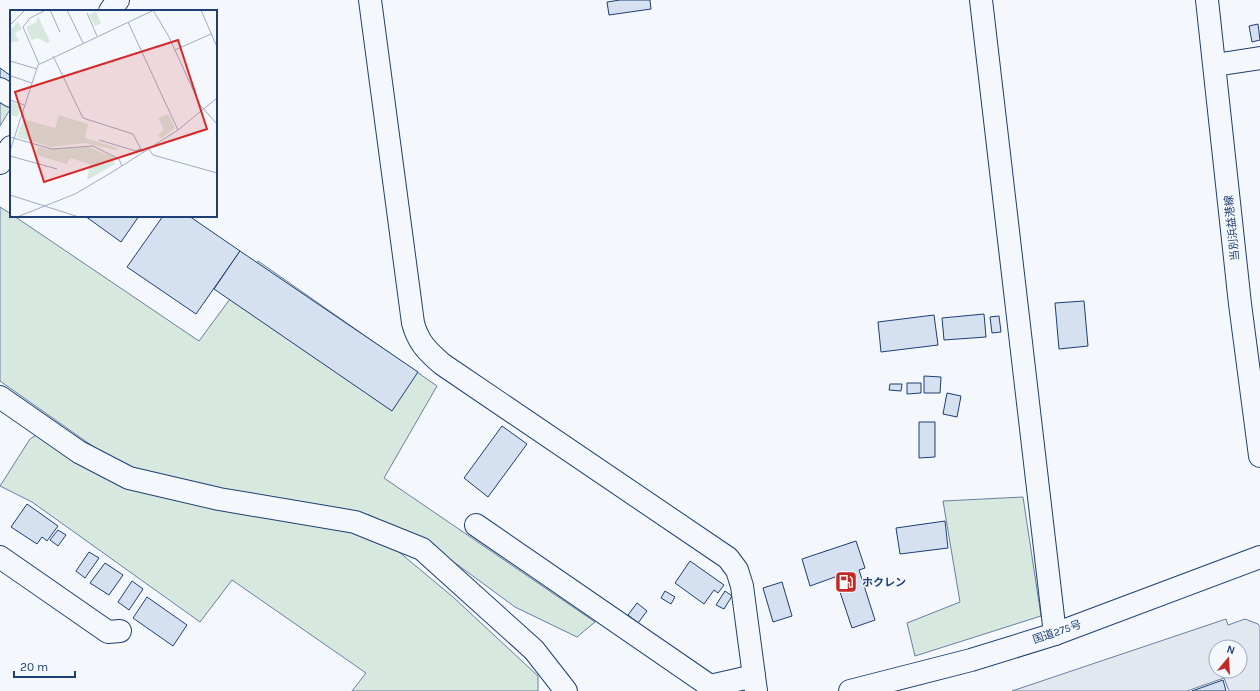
<svg xmlns="http://www.w3.org/2000/svg" width="1260" height="691" font-family="Karla,'Noto Sans JP',sans-serif">
	<rect width="100%" height="100%" fill="#f4f7fb"/>
	<g fill="#d7e8df" stroke="#687fa3">
		<polygon points="0,100 11,108 0,126"/>
		<polygon points="0,207 11,214 11,216 14,216 199,341 258,261 437,386 384,478 595,622 577,637 515,607 432,546 369,515 193,484 127,467 91,445 0,381"/>
		<polygon points="38,434 104,474 342,528 393,547 453,597 538,676 538,691 352,691 366,673 232,580 200,622 32,502 0,486 30,439"/>
		<polygon points="1023,497 1041,616 915,656 907,623 960,602 943,501"/>
	</g>
	<path fill="#e3e8f0" stroke="#687fa3" fill-rule="evenodd" d="M 1226,619 L 1228,625 L 1245,619 L 1258,624 L 1260,627 L 1260,691 L 1229,691 L 1224,678 L 1187,691 L 1012,691 ZM 1216,647 L 1240,647 L 1240,671 L 1216,671 Z"/>
	<g fill="#d5e0f0" stroke="#1d3f73">
		<polygon points="620,0 650,0 651,9 609,15 607,2"/>
		<polygon points="1258,24 1260,40 1252,42 1249,26"/>
		<polygon points="0,68 11,76 11,87 0,78"/>
		<polygon points="85,216 139,216 121,242"/>
		<polygon points="163,216 189,216 240,251 196,314 127,267"/>
		<polygon points="240,251 418,372 392,411 214,289"/>
		<polygon points="1084,301 1088,346 1059,349 1055,303"/>
		<polygon points="984,314 986,337 944,340 942,318"/>
		<polygon points="934,315 938,345 881,352 878,322"/>
		<polygon points="999,316 1001,332 992,333 990,317"/>
		<polygon points="924,376 941,377 940,393 924,393"/>
		<polygon points="907,383 921,383 921,393 907,394"/>
		<polygon points="890,384 902,384 901,391 889,390"/>
		<polygon points="947,393 961,396 957,417 943,414"/>
		<polygon points="919,422 935,422 935,457 919,458"/>
		<polygon points="502,426 527,444 488,497 464,478"/>
		<polygon points="27,504 58,526 47,541 42,537 37,544 11,527"/>
		<polygon points="945,521 948,548 900,554 896,528"/>
		<polygon points="58,530 66,535 58,546 50,540"/>
		<polygon points="856,541 865,568 859,570 875,620 852,628 835,577 810,586 802,559"/>
		<polygon points="89,552 99,558 85,578 76,571"/>
		<polygon points="690,561 724,585 718,593 714,590 704,604 675,583"/>
		<polygon points="105,563 123,575 109,595 90,583"/>
		<polygon points="132,581 143,589 129,610 118,602"/>
		<polygon points="782,582 792,616 773,622 763,588"/>
		<polygon points="665,591 675,597 671,604 661,598"/>
		<polygon points="725,591 732,596 724,609 716,605"/>
		<polygon points="147,597 187,625 173,646 133,618"/>
		<polygon points="637,603 647,611 638,623 628,615"/>
		<polygon points="1223,680 1226,691 1192,691"/>
	</g>
	<g fill="none" stroke-linecap="round" stroke-linejoin="round">
		<g stroke="#1d3f73" stroke-width="24">
			<g id="minor">
				<path d="M 370,0 L 413,323 C 418,342 427,351 442,364 L 728,558 L 737,570 L 742,586 L 756,691"/>
				<polyline points="981,0 1055,634"/>
				<polyline points="110,11 118,0"/>
				<polyline points="1215,65 1260,58"/>
				<polyline points="0,89 11,96"/>
				<polyline points="0,163 11,147"/>
				<polyline points="0,397 79,452 129,478 219,499 355,522 422,549 534,650 566,691"/>
				<polyline points="476,525 710,686 754,676"/>
				<polyline points="0,557 108,632 120,631"/>
			</g>
		</g>
		<g stroke="#1d3f73" stroke-width="24">
			<polyline id="major" points="1207,0 1240,304 1260,456"/>
		</g>
		<g stroke="#1d3f73" stroke-width="24">
			<polyline id="highway" points="850,691 971,660 1055,634 1260,557"/>
		</g>
		<use href="#minor" stroke="#f4f7fb" stroke-width="22"/>
		<use href="#major" stroke="#f4f7fb" stroke-width="22"/>
		<use href="#highway" stroke="#f4f7fb" stroke-width="22"/>
	</g>
	<defs>
		<g id="fuel-square" transform="scale(1.15)"><rect x="-9" y="-9" width="18" height="18" rx="4" fill="#c62828" stroke="#f4f7fb"/><path d="M-5.5-6h7V0h2V4h1.3V-2.5L3-4.5l.8-.8L6-3V5H2.5V1h-1V6h-7ZM-4.2-4.7v3.2H.2V-4.7Z" fill="#fff"/></g>
	</defs>
	<g fill-rule="evenodd">
		<use href="#fuel-square" x="846" y="582"/>
	</g>
	<g text-anchor="middle" dominant-baseline="central" stroke-width="3" stroke-linejoin="round" paint-order="stroke">
		<g font-size="11" fill="#1d3f73" stroke="#f4f7fb">
			<text transform="translate(1232 228) rotate(-96)">当別浜益港線</text>
			<text transform="translate(1057 632) rotate(-19)">国道275号</text>
		</g>
		<g font-size="11" font-weight="bold" fill="#1d3f73" stroke="#f4f7fb" text-anchor="start">
			<text x="862" y="582">ホクレン</text>
		</g>
	</g>
	<g transform="translate(10 10)">
		<rect width="207" height="207" fill="#f4f7fb"/>
		<path d="M 86,1 L 91,13 L 85,16 L 79,5 ZM 28,6 L 40,32 L 37,33 L 28,28 L 21,30 L 16,17 L 26,12 ZM 8,12 L 12,19 L 5,23 L 9,31 L 0,33 L 0,20 ZM 0,91 L 11,96 L 8,107 L 0,105 ZM 158,104 L 165,118 L 151,129 L 148,125 L 154,120 L 148,108 ZM 49,105 L 78,114 L 75,128 L 108,138 L 106,140 L 74,133 L 41,137 L 7,127 L 13,109 L 45,118 ZM 28,137 L 39,139 L 79,137 L 103,147 L 105,154 L 77,170 L 80,154 L 60,148 L 57,154 L 26,145 Z" fill="#d7e8df"/>
		<path fill="none" stroke="#9eadc5" stroke-width="1" d="M 40,0 L 50,22M 57,0 L 73,33M 143,0 L 159,27 L 190,95 L 207,114M 191,0 L 207,37M 77,3 L 87,26M 118,12 L 168,120M 0,15 L 15,0M 165,40 L 201,24M 43,46 L 73,108 L 123,124 L 133,143M 0,51 L 27,59M 29,54 L 13,17 L 20,8 L 36,0M 1,66 L 22,73M 0,90 L 14,95M 0,127 L 42,139 L 83,136 L 109,149 L 112,156M 89,130 L 126,141 L 131,138M 139,139 L 143,145 L 207,163M 0,141 L 28,55 L 144,0M 0,146 L 47,159M 0,185 L 69,207M 7,207 L 65,184 L 104,161 L 168,120 L 207,88"/>
		<path fill="#d62828" fill-opacity="0.15" stroke="#d62828" stroke-width="2" d="M 168,30 L 197,119 L 34,172 L 5,82 Z"/>
		<rect width="207" height="207" fill="none" stroke="#1d3f73" stroke-width="2"/>
	</g>
	<g transform="translate(1228 659) rotate(18)"><circle r="19" fill="#f4f7fb" stroke="#9eadc5"/>
	<path d="M0-3L7 15L0 10L-7 15Z" fill="#c62828"/>
	<text y="-6" font-size="11" font-weight="bold" text-anchor="middle" fill="#1d3f73">N</text>
	</g>
	<path d="M14 671v6h61v-6" fill="none" stroke="#1d3f73" stroke-width="2"/>
	<text x="20" y="671" font-size="12" fill="#1d3f73" stroke="#f4f7fb" stroke-width="3" paint-order="stroke">20 m</text>
</svg>
